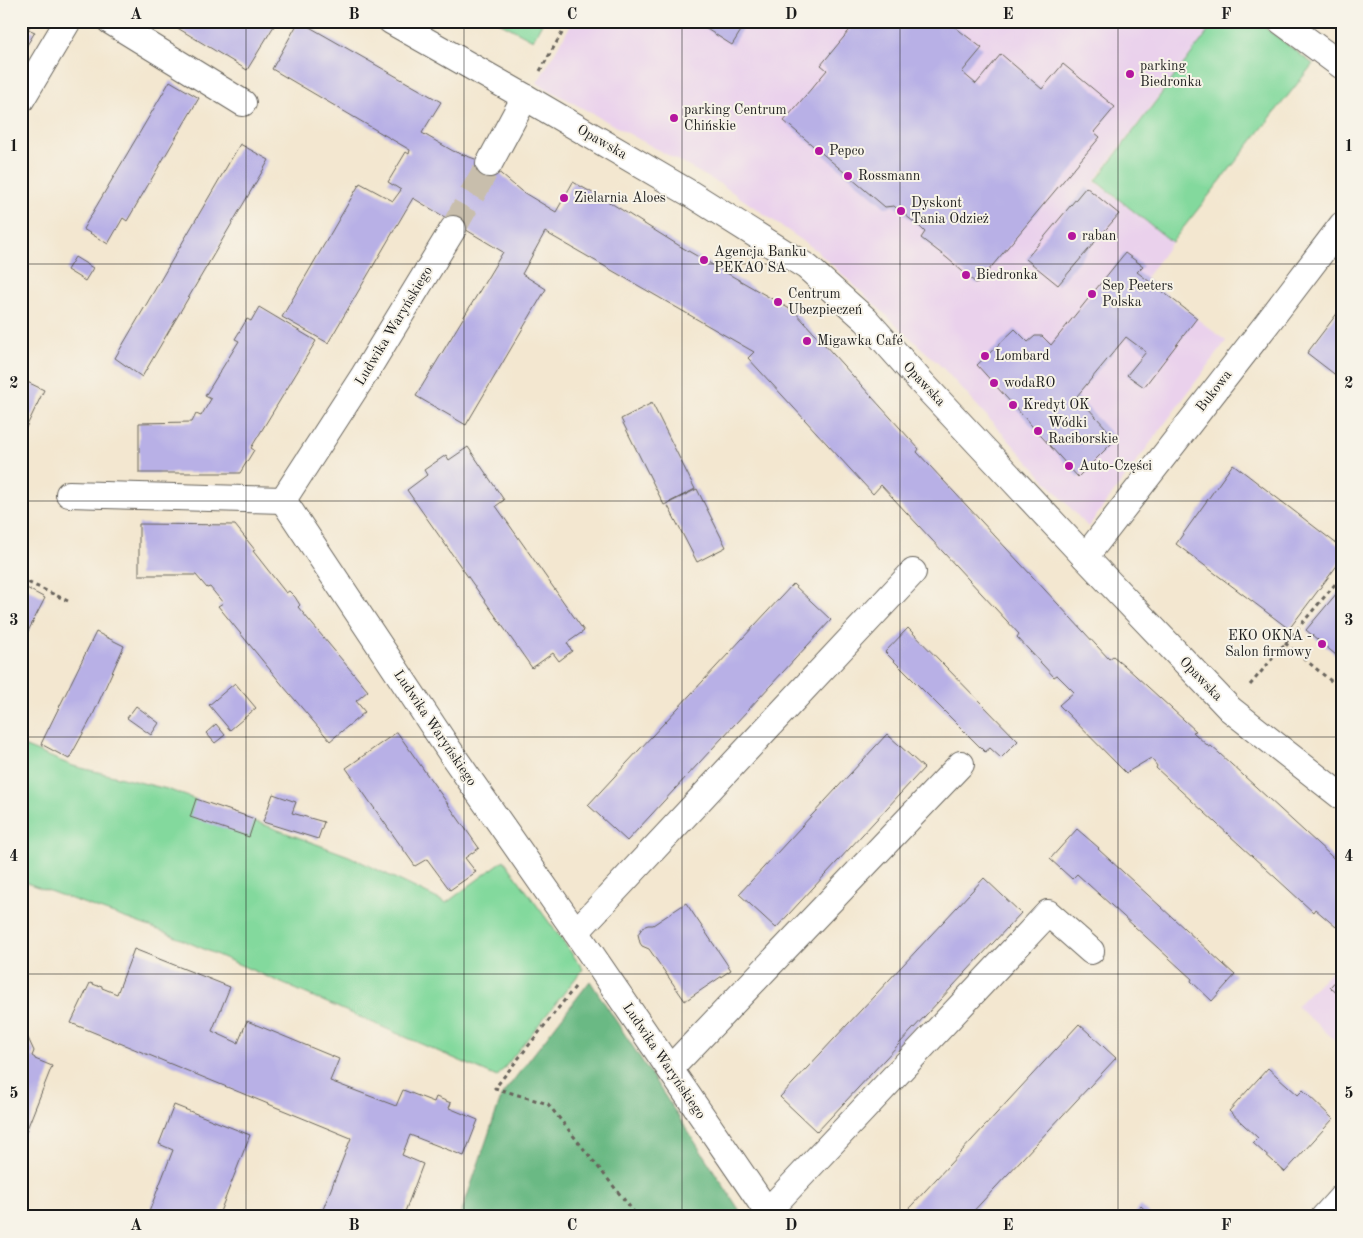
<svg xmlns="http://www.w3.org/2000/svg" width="1363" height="1238" font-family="'Old Standard TT',serif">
	<rect width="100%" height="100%" fill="#f7f3e8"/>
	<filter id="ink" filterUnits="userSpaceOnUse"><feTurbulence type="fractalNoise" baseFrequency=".02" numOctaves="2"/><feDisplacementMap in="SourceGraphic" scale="10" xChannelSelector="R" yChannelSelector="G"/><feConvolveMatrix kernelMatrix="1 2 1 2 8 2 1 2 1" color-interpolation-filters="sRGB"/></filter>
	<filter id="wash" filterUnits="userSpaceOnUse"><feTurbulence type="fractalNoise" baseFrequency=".0096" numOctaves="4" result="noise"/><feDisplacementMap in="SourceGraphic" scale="20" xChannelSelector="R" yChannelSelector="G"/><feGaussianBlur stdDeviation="1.12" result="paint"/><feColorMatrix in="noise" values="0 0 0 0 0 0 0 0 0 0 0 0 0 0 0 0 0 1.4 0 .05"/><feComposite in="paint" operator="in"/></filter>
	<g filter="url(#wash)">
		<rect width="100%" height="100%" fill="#f3e7d0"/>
		<g fill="#ead1ec">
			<polygon points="573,21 1216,21 1094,181 1172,242 1145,279 1226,341 1088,527 942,367 816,250 722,185 537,83"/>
			<polygon points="1342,960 1342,1046 1296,1006"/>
		</g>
		<g fill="#83d99d" stroke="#507a5c">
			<polygon points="497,21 543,21 533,40"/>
			<polygon points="1216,21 1256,21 1313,64 1172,242 1096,181"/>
			<polygon points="21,745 73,766 167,789 349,856 446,903 504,860 583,969 497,1077 167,933 21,881"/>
		</g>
		<polygon fill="#6ab984" stroke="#436a50" points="590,981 725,1188 744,1217 460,1217 502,1095"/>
		<g id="blocks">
			<g fill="#b8b0e6">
				<polygon points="21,21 33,21 28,29 35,32 21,55"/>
				<polygon points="166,21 277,21 247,70"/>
				<polygon points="299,21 441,102 422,133 453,151 489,164 521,191 556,212 573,182 614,205 683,248 795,312 919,449 917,452 1109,659 1113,656 1124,665 1196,731 1193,732 1209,747 1211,746 1219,753 1342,866 1342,919 1336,927 1315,909 1313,912 1156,768 1157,766 1151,758 1126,773 1059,705 1074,692 1057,675 1054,677 1017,637 1019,634 881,485 873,494 748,358 754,352 545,232 522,274 546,289 466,425 416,396 503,252 413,198 328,343 282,317 360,183 393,201 401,190 388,182 406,152 409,154 410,150 272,69"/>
				<polygon points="694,21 747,21 732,45"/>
				<polygon points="857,21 947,21 982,48 962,72 976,84 1001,54 1042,89 1063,64 1115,107 1094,132 1100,137 977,284 947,258 921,238 925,232 920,227 894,206 885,207 784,121 827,70 821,65"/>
				<polygon points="170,81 199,98 127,221 123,218 108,244 83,229"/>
				<polygon points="240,144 269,160 142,377 115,358"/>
				<polygon points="1086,187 1119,214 1058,285 1026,259"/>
				<polygon points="1125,253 1143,266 1137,272 1197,318 1144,387 1127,375 1146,352 1126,337 1077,396 1116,439 1078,477 977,365 1015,329 1028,342 1035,336 1042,336 1051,345"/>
				<polygon points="75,257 93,268 85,281 67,270"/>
				<polygon points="259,307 316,341 251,448 254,450 240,473 139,473 139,423 192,422 196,414 201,416 211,399 205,396 239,341 235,339 247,319 251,321"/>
				<polygon points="1342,307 1342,380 1307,353"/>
				<polygon points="21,379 44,390 21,438"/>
				<polygon points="652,403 695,489 664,505 621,419"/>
				<polygon points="468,447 504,500 496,506 584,631 567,643 572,651 559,661 553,653 532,668 407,490 427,475 424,470 446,455 449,460"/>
				<polygon points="1233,464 1342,548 1342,559 1289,629 1176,544"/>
				<polygon points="697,489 726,547 697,562 667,504"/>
				<polygon points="139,524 235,525 255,550 253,551 286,593 289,591 295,597 300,605 298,607 368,691 356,701 365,712 330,741 284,687 218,606 223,603 210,587 207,588 196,575 139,575"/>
				<polygon points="793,584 831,620 627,841 588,805"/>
				<polygon points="21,585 45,598 21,645"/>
				<polygon points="1342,587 1342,660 1306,630"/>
				<polygon points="908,628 1018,741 1001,758 990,748 985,752 885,652"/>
				<polygon points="96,632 124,646 92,717 69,759 41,744"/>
				<polygon points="235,683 256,708 230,730 209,705"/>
				<polygon points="136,706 159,723 151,735 127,718"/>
				<polygon points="216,724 225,735 215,743 206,733"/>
				<polygon points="397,732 479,848 465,858 476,872 450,890 427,859 415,866 346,768"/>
				<polygon points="887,734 924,768 776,928 739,894"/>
				<polygon points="273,794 296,802 292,813 324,822 318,839 263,822"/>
				<polygon points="196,799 255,819 249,837 190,817"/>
				<polygon points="1077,829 1099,848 1098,849 1235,975 1212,1001 1191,981 1192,979 1077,874 1072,879 1050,859"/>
				<polygon points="984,878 1021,913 817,1132 780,1097"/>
				<polygon points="686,903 731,970 685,1001 649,949 642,946 640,943 638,934 643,927 648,925 653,925"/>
				<polygon points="134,949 230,987 212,1031 238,1043 247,1021 339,1059 330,1081 396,1106 403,1090 434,1102 436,1097 451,1103 449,1108 478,1120 464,1156 410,1135 402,1155 423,1164 403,1217 320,1217 351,1138 71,1023 90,983 98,986 99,985 102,986 102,988 117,994"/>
				<polygon points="1342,974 1342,998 1330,987"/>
				<polygon points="1079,1024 1116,1058 968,1217 901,1217"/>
				<polygon points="21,1035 28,1038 34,1051 32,1056 35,1058 35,1059 52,1066 21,1144"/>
				<polygon points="1268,1068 1298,1095 1303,1090 1333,1119 1285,1172 1253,1143 1258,1138 1229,1111"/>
				<polygon points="174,1105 250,1135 218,1217 147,1217 173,1150 159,1144"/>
				<polygon points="1141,1206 1153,1217 1132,1217"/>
			</g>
		</g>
	</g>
	<g filter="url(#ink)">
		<use href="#blocks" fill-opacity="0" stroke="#67635b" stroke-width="1"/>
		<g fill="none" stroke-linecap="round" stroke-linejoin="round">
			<polyline stroke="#c8beac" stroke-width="26" stroke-dasharray="26 13" stroke-linecap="butt" points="453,229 489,164"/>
			<g stroke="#67635b" stroke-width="28">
				<g id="street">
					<polyline points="110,21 243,103"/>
					<polyline points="391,21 525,97 691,194 807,267 866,320 923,384 1085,557 1230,709 1342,797"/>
					<polyline points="1281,21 1342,66"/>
					<polyline points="21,100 68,21"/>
					<polyline points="489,164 525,97"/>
					<polyline points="453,229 364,375 283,500 453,756 576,932 771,1217"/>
					<polyline points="69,494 283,500"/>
					<polyline points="1085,557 1269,321 1342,225"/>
					<polyline points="576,932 913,572"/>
					<polyline points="670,1069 961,764"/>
					<polyline points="767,1212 1048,913 1091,951"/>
					<polyline points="1324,1217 1342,1197"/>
				</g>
			</g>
			<g stroke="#67635b" stroke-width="3" stroke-dasharray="4 4" stroke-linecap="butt">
				<polyline points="540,71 569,21"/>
				<polyline points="21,579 68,601"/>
				<polyline points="1285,643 1342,690"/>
				<polyline points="1250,685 1342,576"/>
				<polyline points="575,987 495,1088 548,1104 638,1217"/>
			</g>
			<use href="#street" stroke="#fff" stroke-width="26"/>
		</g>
	</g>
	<path fill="none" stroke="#1c1c1c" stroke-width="1" stroke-opacity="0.55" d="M 246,21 L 246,1217M 464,21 L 464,1217M 682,21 L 682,1217M 900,21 L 900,1217M 1118,21 L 1118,1217M 21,264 L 1342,264M 21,501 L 1342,501M 21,737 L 1342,737M 21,974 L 1342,974"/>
	<g fill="#b5179e" stroke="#f7f3e8" stroke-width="2">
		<circle cx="1130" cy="74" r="5"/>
		<circle cx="674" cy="118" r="5"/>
		<circle cx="819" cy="151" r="5"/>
		<circle cx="848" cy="176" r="5"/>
		<circle cx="564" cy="198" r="5"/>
		<circle cx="901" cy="211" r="5"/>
		<circle cx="1072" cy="236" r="5"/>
		<circle cx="704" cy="260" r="5"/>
		<circle cx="966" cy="275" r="5"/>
		<circle cx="1092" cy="294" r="5"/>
		<circle cx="778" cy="302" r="5"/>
		<circle cx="807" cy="341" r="5"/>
		<circle cx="985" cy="356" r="5"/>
		<circle cx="994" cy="383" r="5"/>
		<circle cx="1013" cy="405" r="5"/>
		<circle cx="1038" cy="431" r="5"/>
		<circle cx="1069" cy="466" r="5"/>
		<circle cx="1322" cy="644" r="5"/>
	</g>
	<g text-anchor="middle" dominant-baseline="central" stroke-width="4" stroke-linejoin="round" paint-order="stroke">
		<g font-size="14" fill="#1c1c1c" stroke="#f7f3e8" text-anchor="start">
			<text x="1140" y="66">parking<tspan x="1140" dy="16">Biedronka</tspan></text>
			<text x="684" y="110">parking Centrum<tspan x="684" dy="16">Chińskie</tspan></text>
			<text x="829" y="151">Pepco</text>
			<text x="858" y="176">Rossmann</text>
			<text x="574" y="198">Zielarnia Aloes</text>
			<text x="911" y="203">Dyskont<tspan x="911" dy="16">Tania Odzież</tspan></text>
			<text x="1082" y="236">raban</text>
			<text x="714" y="252">Agencja Banku<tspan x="714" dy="16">PEKAO SA</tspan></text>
			<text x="976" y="275">Biedronka</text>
			<text x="1102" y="286">Sep Peeters<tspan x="1102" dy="16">Polska</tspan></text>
			<text x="788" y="294">Centrum<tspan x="788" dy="16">Ubezpieczeń</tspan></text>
			<text x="817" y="341">Migawka Café</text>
			<text x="995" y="356">Lombard</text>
			<text x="1004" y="383">wodaRO</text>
			<text x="1023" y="405">Kredyt OK</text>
			<text x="1048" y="423">Wódki<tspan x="1048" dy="16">Raciborskie</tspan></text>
			<text x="1079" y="466">Auto-Części</text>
			<text x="1312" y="636" text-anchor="end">EKO OKNA -<tspan x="1312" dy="16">Salon firmowy</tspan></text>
		</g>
		<g font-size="14" fill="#1c1c1c" stroke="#f7f3e8">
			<text transform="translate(602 142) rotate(30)">Opawska</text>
			<text transform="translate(394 326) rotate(-59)">Ludwika Waryńskiego</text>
			<text transform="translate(924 384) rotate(47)">Opawska</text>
			<text transform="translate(1214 391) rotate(-52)">Bukowa</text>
			<text transform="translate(1201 679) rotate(46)">Opawska</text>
			<text transform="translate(435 728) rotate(56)">Ludwika Waryńskiego</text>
			<text transform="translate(664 1061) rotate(56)">Ludwika Waryńskiego</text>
		</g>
	</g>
	<rect width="1363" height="1238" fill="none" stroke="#f7f3e8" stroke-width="55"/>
	<rect x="28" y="28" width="1308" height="1182" fill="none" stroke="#1c1c1c" stroke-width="2"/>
	<g font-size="16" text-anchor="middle" font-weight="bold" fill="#1c1c1c">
		<text x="136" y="19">A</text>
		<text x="354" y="19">B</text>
		<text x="572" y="19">C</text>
		<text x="791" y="19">D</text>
		<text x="1008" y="19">E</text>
		<text x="1226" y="19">F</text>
		<text x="14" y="151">1</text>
		<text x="1349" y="151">1</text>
		<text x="14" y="388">2</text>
		<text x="1349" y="388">2</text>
		<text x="14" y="625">3</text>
		<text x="1349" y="625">3</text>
		<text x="14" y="861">4</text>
		<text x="1349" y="861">4</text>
		<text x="14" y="1098">5</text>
		<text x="1349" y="1098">5</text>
		<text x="136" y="1230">A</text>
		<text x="354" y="1230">B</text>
		<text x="572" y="1230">C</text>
		<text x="791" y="1230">D</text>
		<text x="1008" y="1230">E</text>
		<text x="1226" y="1230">F</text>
	</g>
</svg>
